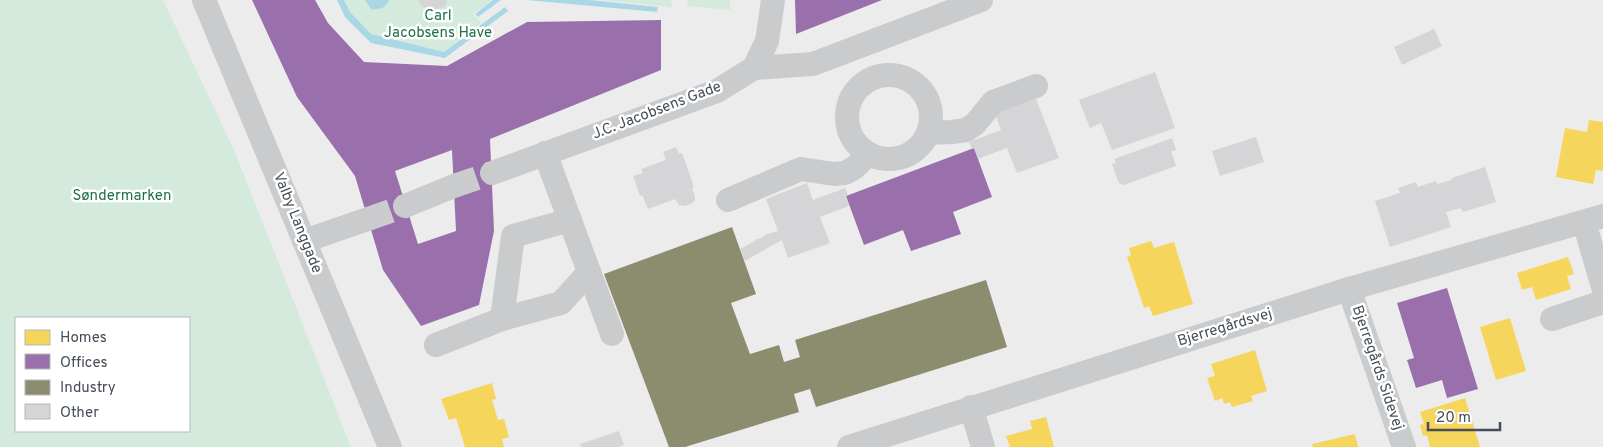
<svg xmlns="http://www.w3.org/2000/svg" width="1603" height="447" font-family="Overpass,sans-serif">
	<rect width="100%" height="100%" fill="#edecec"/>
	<g fill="#d3eadc" fill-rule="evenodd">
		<path d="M 0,0 L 163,0 L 235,152 L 351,447 L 0,447 ZM 16,318 L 189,318 L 189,431 L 16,431 Z"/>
		<polygon points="344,0 492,0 473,14 481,23 444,52 371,34 350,12"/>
		<polygon points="600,0 671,0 672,7"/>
		<polygon points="687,0 730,0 730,10 688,6"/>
	</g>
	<g fill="#aad7e5">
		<polygon points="337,0 344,0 350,12 371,34 444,52 505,7 508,11 445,58 371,43 345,17"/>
		<path d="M 365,0 L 389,0 C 385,8 380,10 371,9 Z"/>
		<polygon points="493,0 501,0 478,17 475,14"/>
		<polygon points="526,0 589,0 658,7 657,12"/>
	</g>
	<g fill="#f6d55c">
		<polygon points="1589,120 1603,122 1603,171 1596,170 1593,184 1556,177 1565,128 1587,132"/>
		<polygon points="1151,241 1154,248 1174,242 1193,304 1153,316 1149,306 1144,308 1127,257 1131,255 1129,248"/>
		<polygon points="1568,257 1574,274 1567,276 1571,289 1536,300 1532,287 1522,290 1517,273"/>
		<polygon points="1510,318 1526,371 1496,380 1480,327"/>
		<polygon points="1255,350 1267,391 1251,396 1253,401 1232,407 1230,402 1224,404 1222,398 1215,401 1207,378 1215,376 1211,364"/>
		<polygon points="492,383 496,399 492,400 498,420 504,419 509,437 502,439 504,447 465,447 456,418 449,420 441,399"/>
		<polygon points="1465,398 1480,447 1430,447 1427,435 1423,436 1420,425 1424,424 1420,412"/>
		<polygon points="1046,417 1054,447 1010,447 1006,436 1032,429 1030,421"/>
		<polygon points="1355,434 1358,447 1313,447 1312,444"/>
	</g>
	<g fill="#9970ab" fill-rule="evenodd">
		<path d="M 252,0 L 315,0 L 328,23 L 364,62 L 447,66 L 527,22 L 661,20 L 661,70 L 490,139 L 494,231 L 479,305 L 421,326 L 383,270 L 355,176 L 297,97 ZM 452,150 L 456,231 L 418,244 L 395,171 Z"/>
		<polygon points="795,0 882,0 796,34"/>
		<polygon points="974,148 992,197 953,212 961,234 911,251 903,230 864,245 846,196"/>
		<polygon points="1447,288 1478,389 1447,398 1442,380 1416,388 1407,360 1414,358 1397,303"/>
	</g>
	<polygon fill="#8c8c6e" points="732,227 756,294 731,303 750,354 779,345 784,362 800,357 795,340 986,280 1007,347 816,407 810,389 794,394 799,412 685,447 669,447 604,274"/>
	<g fill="#d5d4d7">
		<polygon points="419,0 447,0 447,2 444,7 432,10 426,9 421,5"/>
		<polygon points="1434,29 1442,46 1402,65 1394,47"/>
		<polygon points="1155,72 1175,128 1112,150 1101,123 1090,128 1079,100"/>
		<polygon points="1036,99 1059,158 1017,173 1007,148 978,159 974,148 972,149 969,142 1001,130 995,114"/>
		<polygon points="1256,137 1264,162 1220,176 1212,151"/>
		<polygon points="1172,138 1176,150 1171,151 1176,166 1124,185 1119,183 1112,164 1116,163 1114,159"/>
		<polygon points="676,147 679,154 682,153 694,187 692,188 695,197 695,200 691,204 685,206 679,205 675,199 648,209 642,195 640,196 633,176 643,173 641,169 663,161 666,159 663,152"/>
		<polygon points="1485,167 1496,202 1463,212 1461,208 1446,212 1451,227 1390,247 1375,201 1400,193 1398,188 1416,182 1418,187 1436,181 1437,184 1452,180 1452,178"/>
		<polygon points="807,183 813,200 845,188 848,195 846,196 849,206 820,217 830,243 788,258 782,240 745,261 740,249 755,241 755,240 765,236 764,235 778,231 766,199"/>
		<polygon points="619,431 624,445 619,447 581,447 580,444"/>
	</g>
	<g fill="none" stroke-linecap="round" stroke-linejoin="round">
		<g stroke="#ccccce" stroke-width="24" stroke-dasharray="24 12" stroke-linecap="butt">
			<polyline points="454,186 492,173"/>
			<polyline points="368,219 405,206"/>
		</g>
		<g stroke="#c9cbcd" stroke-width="24">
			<polyline points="204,0 390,447"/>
			<polyline points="754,68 813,64 981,0"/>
			<circle cx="889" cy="117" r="42"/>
			<polyline points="928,133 952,132 966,130 975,124 993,102 1036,86"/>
			<polyline points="545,153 612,334"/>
			<polyline points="492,173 717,91 754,68 767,41 773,0"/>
			<polyline points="728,200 801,169 834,174 845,173 854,168 869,154"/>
			<polyline points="405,206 454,186"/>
			<polyline points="1584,222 1603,287"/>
			<polyline points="304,241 368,219"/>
			<polyline points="1349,289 1404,447"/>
			<polyline points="502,319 513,236 570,220"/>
			<polyline points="1552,319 1603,302"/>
			<polyline points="436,345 502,319 561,303 589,272"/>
			<polyline points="971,407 983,447"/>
			<polyline points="849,447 1349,289 1603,216"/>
		</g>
	</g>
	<g text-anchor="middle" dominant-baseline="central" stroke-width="5" stroke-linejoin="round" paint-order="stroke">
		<g font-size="15" fill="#1f704a" stroke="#fff">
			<text x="438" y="16">Carl<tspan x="438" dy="17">Jacobsens Have</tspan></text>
			<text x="122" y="196">Søndermarken</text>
		</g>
		<g font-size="15" fill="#464e57" stroke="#fff">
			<text transform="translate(657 111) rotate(-21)">J.C. Jacobsens Gade</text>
			<text transform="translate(297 223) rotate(68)">Valby Langgade</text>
			<text transform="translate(1225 328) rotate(-17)">Bjerregårdsvej</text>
			<text transform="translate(1377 368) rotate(71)">Bjerregårds Sidevej</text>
		</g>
	</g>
	<rect x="15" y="317" width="175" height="115" fill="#ffffff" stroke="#b5b8bc"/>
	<rect x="25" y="330" width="25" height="15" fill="#f6d55c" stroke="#b5b8bc"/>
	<text x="60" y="342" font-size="15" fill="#464e57">Homes</text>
	<rect x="25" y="354" width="25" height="15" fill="#9970ab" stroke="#b5b8bc"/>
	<text x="60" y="367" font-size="15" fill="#464e57">Offices</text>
	<rect x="25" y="380" width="25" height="15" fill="#8c8c6e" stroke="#b5b8bc"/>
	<text x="60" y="392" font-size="15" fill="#464e57">Industry</text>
	<rect x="25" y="404" width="25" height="15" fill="#d5d4d7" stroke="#b5b8bc"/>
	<text x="60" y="417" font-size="15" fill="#464e57">Other</text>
	<path d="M1428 422v8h72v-8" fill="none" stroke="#464e57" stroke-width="2.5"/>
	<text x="1436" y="422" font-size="15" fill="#464e57" stroke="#ffffff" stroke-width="4" paint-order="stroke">20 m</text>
</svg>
